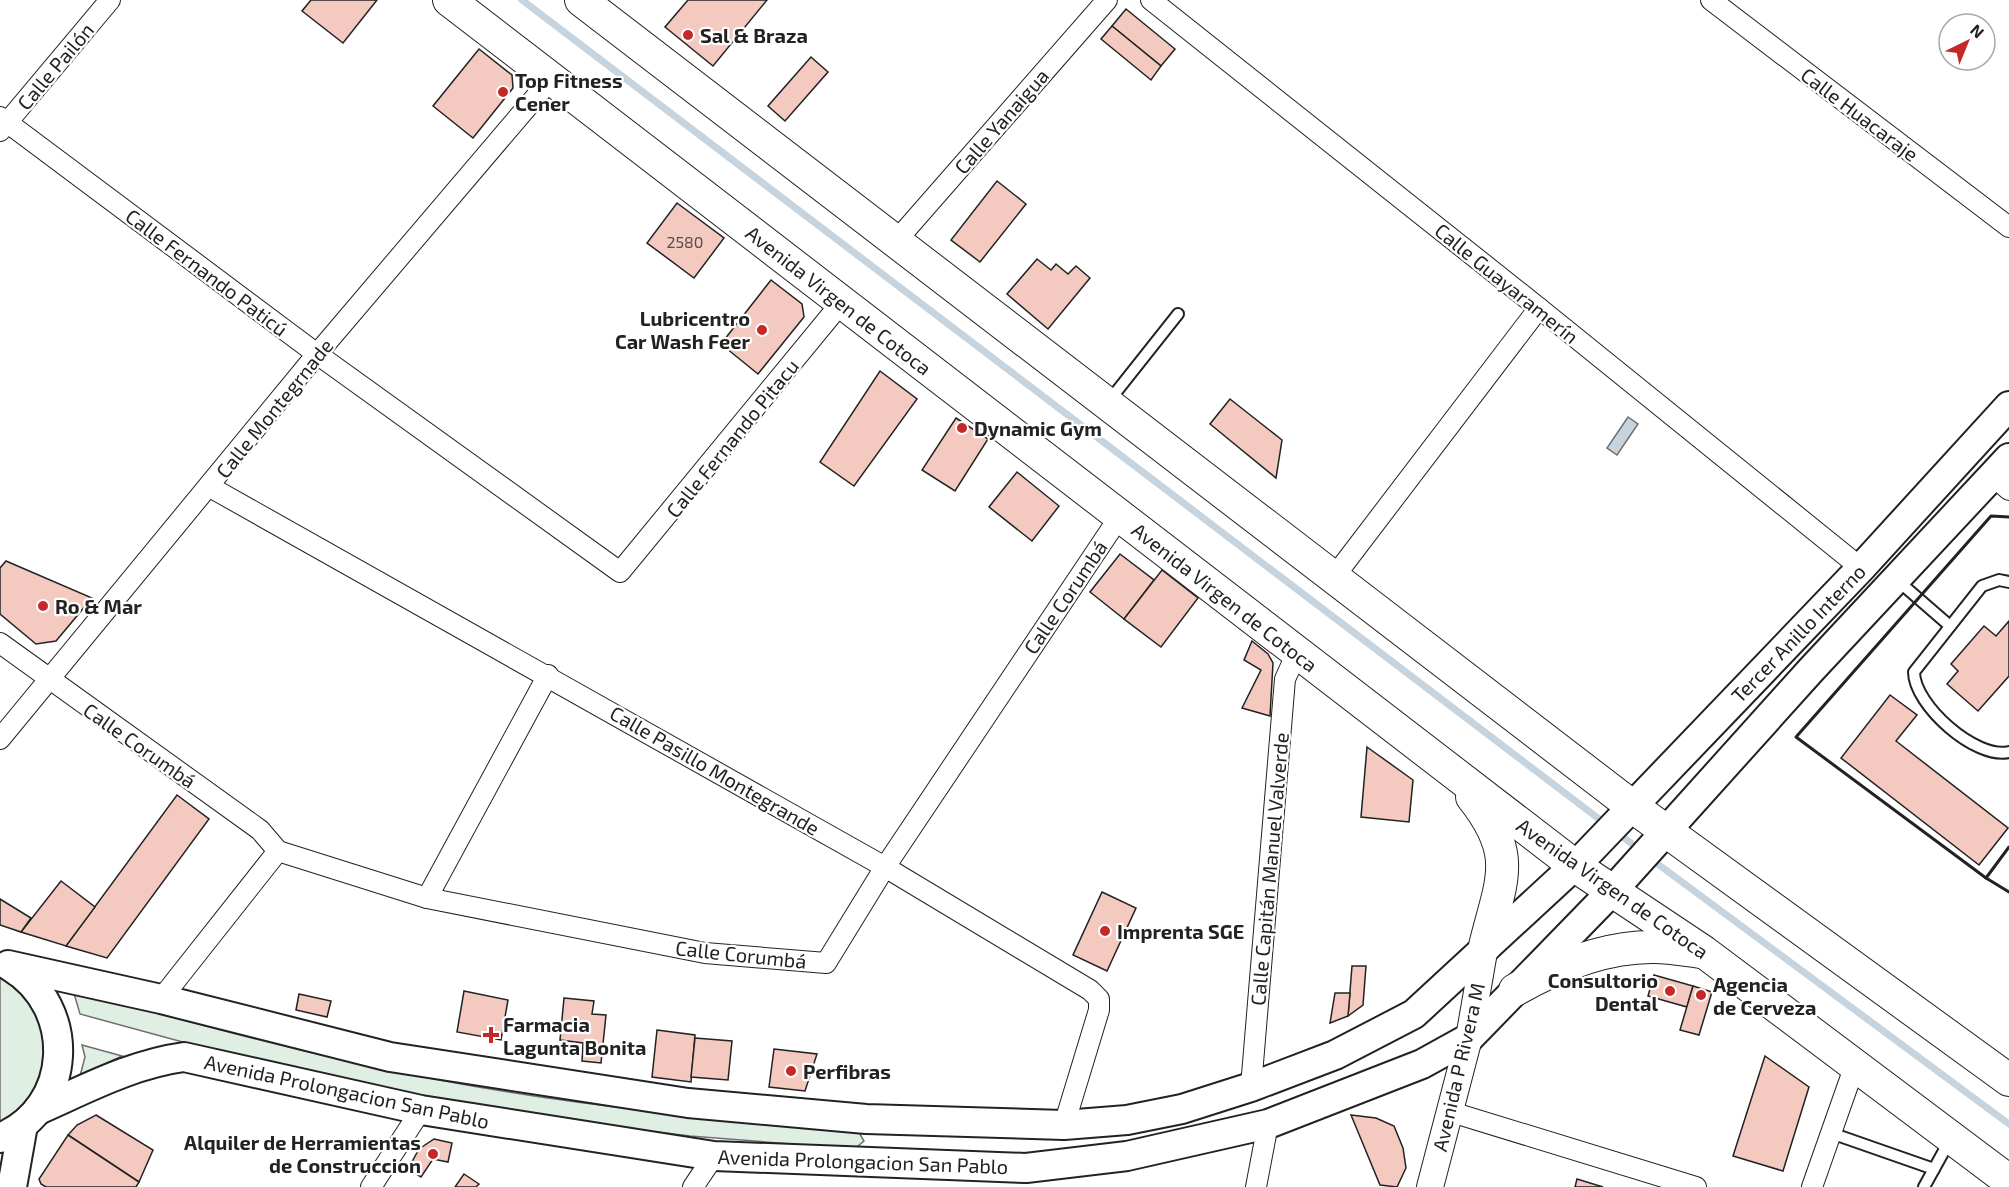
<svg xmlns="http://www.w3.org/2000/svg" width="2009" height="1187" font-family="'Exo 2',sans-serif">
	<rect width="100%" height="100%" fill="#fff"/>
	<g fill="#e0efe3" stroke="#6f6f6f" stroke-width="1.5">
		<path d="M 0,975 C 7,980 17,985 23,992 C 60,1031 48,1097 0,1121 Z"/>
		<path d="M 73,990 C 192,1023 313,1056 434,1079 C 574,1106 716,1119 857,1129 L 864,1141 L 854,1149 L 690,1136 L 566,1121 L 405,1095 L 201,1047 L 80,1014 Z"/>
		<polygon points="82,1045 122,1056 80,1076 85,1057"/>
	</g>
	<polygon fill="#c7d3dd" stroke="#6f6f6f" stroke-width="1.5" points="1628,417 1638,424 1617,455 1607,448"/>
	<g fill="none" stroke-linecap="round" stroke-linejoin="round">
		<g stroke="#c7d3dd" stroke-width="7">
			<polyline points="522,0 1607,825"/>
			<polyline points="1615,831 1640,850"/>
			<polyline points="1651,859 2009,1124"/>
		</g>
	</g>
	<g fill="#f3c9c0" stroke="#222" stroke-width="1.5">
		<polygon points="311,0 377,0 343,43 302,11"/>
		<polygon points="688,0 767,0 713,66 665,27"/>
		<polygon points="1126,9 1175,49 1161,66 1112,26"/>
		<polygon points="1112,26 1161,66 1151,80 1101,39"/>
		<polygon points="479,49 512,75 513,88 473,138 433,106"/>
		<polygon points="811,57 828,72 785,121 768,106"/>
		<polygon points="997,181 1026,204 980,262 951,240"/>
		<polygon points="677,203 724,238 694,278 647,243"/>
		<polygon points="1037,259 1051,270 1056,264 1068,274 1076,266 1090,278 1048,329 1007,294"/>
		<polygon points="771,280 802,304 804,317 758,374 721,344"/>
		<polygon points="880,371 917,399 854,486 820,462"/>
		<polygon points="1230,399 1282,440 1276,478 1210,424"/>
		<polygon points="956,418 988,439 955,491 922,470"/>
		<polygon points="1017,472 1059,506 1032,541 989,507"/>
		<polygon points="1120,554 1154,580 1124,619 1090,592"/>
		<polygon points="6,561 92,598 56,641 36,644 0,614 0,568"/>
		<polygon points="1162,570 1198,598 1161,647 1124,619"/>
		<polygon points="2009,621 2009,676 1978,711 1947,684 1958,671 1951,664 1984,626 1996,636"/>
		<polygon points="1252,641 1268,654 1273,663 1270,716 1242,708 1261,670 1244,660"/>
		<polygon points="1890,695 1917,715 1896,741 2008,828 1979,865 1841,758"/>
		<polygon points="1367,747 1413,780 1409,822 1361,817"/>
		<polygon points="177,795 209,819 107,958 66,946"/>
		<polygon points="61,881 95,907 66,946 21,932"/>
		<polygon points="1102,892 1136,908 1107,971 1073,955"/>
		<polygon points="0,899 31,918 21,932 0,925"/>
		<polygon points="1352,966 1366,966 1363,1005 1348,1016"/>
		<polygon points="1654,975 1693,986 1687,1007 1648,996"/>
		<polygon points="1693,986 1712,992 1699,1035 1680,1030"/>
		<polygon points="464,991 508,1000 501,1040 457,1032"/>
		<polygon points="1335,993 1350,993 1348,1016 1330,1023"/>
		<polygon points="299,994 331,1001 327,1017 296,1010"/>
		<polygon points="564,998 594,1001 592,1014 606,1015 601,1063 582,1061 583,1043 560,1040"/>
		<polygon points="657,1030 695,1035 691,1082 652,1077"/>
		<polygon points="695,1038 732,1041 728,1080 691,1077"/>
		<polygon points="774,1049 817,1054 805,1091 769,1087"/>
		<polygon points="1765,1056 1809,1087 1783,1171 1733,1156"/>
		<polygon points="96,1115 153,1150 139,1182 68,1135 77,1125"/>
		<polygon points="1351,1115 1376,1118 1394,1126 1403,1148 1406,1168 1397,1187 1380,1185"/>
		<polygon points="68,1135 139,1182 136,1187 46,1187 41,1184 39,1179"/>
		<polygon points="434,1139 452,1143 448,1162 433,1159 421,1177 408,1169 419,1149"/>
		<polygon points="464,1174 479,1184 476,1187 455,1187"/>
		<polygon points="1577,1179 1603,1187 1575,1187"/>
	</g>
	<g fill="none" stroke-linecap="round" stroke-linejoin="round">
		<g stroke="#222" stroke-width="14">
			<g id="service">
				<polyline points="1109,401 1178,314"/>
				<polyline points="1897,580 1950,626"/>
				<path d="M 2009,582 L 1999,580 L 1982,586 L 1914,672 C 1914,705 1976,760 2009,752"/>
				<polyline points="1831,1133 1934,1169"/>
				<polyline points="1924,1187 1950,1140"/>
			</g>
		</g>
		<g stroke="#222" stroke-width="22">
			<g id="minor">
				<polyline points="1151,0 1539,308 1861,568"/>
				<polyline points="1711,0 2009,227"/>
				<polyline points="0,117 317,354 620,572 842,302"/>
				<polyline points="0,131 110,0"/>
				<polyline points="896,241 1107,0"/>
				<polyline points="1993,476 2009,490"/>
				<polyline points="210,487 885,867 1090,990 1099,999 1099,1010 1064,1125"/>
				<polyline points="1334,577 1539,308"/>
				<polyline points="0,643 260,830 278,851 427,898 705,953 826,963 885,867 1120,516"/>
				<polyline points="0,739 317,354 551,79"/>
				<polyline points="427,898 548,675"/>
				<polyline points="161,999 278,851"/>
				<polyline points="1251,1087 1285,679 1297,653"/>
				<polyline points="1448,1111 1696,1187"/>
				<polyline points="371,1187 421,1110"/>
				<polyline points="693,1187 714,1156"/>
				<polyline points="1256,1187 1268,1124"/>
				<polyline points="1812,1187 1855,1065"/>
			</g>
		</g>
		<g stroke="#222" stroke-width="28">
			<polyline id="tertiary" points="1430,1187 1469,1038 1485,946"/>
		</g>
		<g stroke="#222" stroke-width="32">
			<g id="secondary">
				<polyline points="8,965 161,999 390,1057 688,1103 866,1119 1064,1125 1127,1120 1182,1109 1251,1087 1335,1055 1414,1014 1584,857 1861,568 2009,406"/>
				<path d="M 38,1110 C 86,1089 132,1064 184,1057 L 421,1110 L 714,1156 L 1026,1168 L 1127,1156 L 1268,1124 L 1422,1064 L 1469,1038 L 1614,889 L 1811,670 L 2009,458"/>
				<path d="M 0,1138 C 74,1107 77,1007 11,967"/>
				<polyline points="12,1187 23,1125"/>
			</g>
		</g>
		<g stroke="#222" stroke-width="34">
			<g id="primary">
				<polyline points="449,0 1575,866 1704,952 2009,1181"/>
				<polyline points="581,0 1633,807 2009,1080"/>
				<path d="M 1472,797 C 1519,856 1501,880 1485,946"/>
				<path d="M 1515,990 C 1557,966 1606,946 1655,947 C 1670,947 1685,950 1701,952"/>
			</g>
		</g>
		<use href="#service" stroke="#fff" stroke-width="10"/>
		<use href="#minor" stroke="#fff" stroke-width="20"/>
		<use href="#tertiary" stroke="#fff" stroke-width="26"/>
		<use href="#secondary" stroke="#fff" stroke-width="28"/>
		<use href="#primary" stroke="#fff" stroke-width="32"/>
		<g stroke="#222" stroke-width="3">
			<polyline points="2009,517 1991,516 1796,737 1986,878 2009,847"/>
			<polyline points="1986,878 2009,892"/>
		</g>
	</g>
	<g fill="#c62828" stroke="#fff" stroke-width="2">
		<circle cx="688" cy="35" r="6"/>
		<circle cx="503" cy="92" r="6"/>
		<circle cx="762" cy="330" r="6"/>
		<circle cx="962" cy="428" r="6"/>
		<circle cx="43" cy="606" r="6"/>
		<circle cx="1105" cy="931" r="6"/>
		<circle cx="1670" cy="991" r="6"/>
		<circle cx="1701" cy="995" r="6"/>
		<path d="M488 1026h6v6h6v6h-6v6h-6v-6h-6v-6h6z"/>
		<circle cx="791" cy="1071" r="6"/>
		<circle cx="433" cy="1154" r="6"/>
	</g>
	<g text-anchor="middle" dominant-baseline="central" stroke-width="4.5" stroke-linejoin="round" paint-order="stroke">
		<g font-size="16" fill="#564c4a">
			<text x="685" y="241">2580</text>
		</g>
		<g font-size="20" font-weight="bold" fill="#222" stroke="#fff" text-anchor="start">
			<text x="700" y="35">Sal &amp; Braza</text>
			<text x="515" y="80">Top Fitness<tspan x="515" dy="23">Cener</tspan></text>
			<text x="750" y="318" text-anchor="end">Lubricentro<tspan x="750" dy="23">Car Wash Feer</tspan></text>
			<text x="974" y="428">Dynamic Gym</text>
			<text x="55" y="606">Ro &amp; Mar</text>
			<text x="1117" y="931">Imprenta SGE</text>
			<text x="1658" y="980" text-anchor="end">Consultorio<tspan x="1658" dy="23">Dental</tspan></text>
			<text x="1713" y="984">Agencia<tspan x="1713" dy="23">de Cerveza</tspan></text>
			<text x="503" y="1024">Farmacia<tspan x="503" dy="23">Lagunta Bonita</tspan></text>
			<text x="803" y="1071">Perfibras</text>
			<text x="421" y="1142" text-anchor="end">Alquiler de Herramientas<tspan x="421" dy="23">de Construccion</tspan></text>
		</g>
		<g font-size="20" fill="#222" stroke="#fff">
			<text transform="translate(55 66) rotate(-50)">Calle Pailón</text>
			<text transform="translate(1860 114) rotate(37)">Calle Huacaraje</text>
			<text transform="translate(1001 121) rotate(-49)">Calle Yanaigua</text>
			<text transform="translate(207 272) rotate(37)">Calle Fernando Paticú</text>
			<text transform="translate(1507 283) rotate(39)">Calle Guayaramerín</text>
			<text transform="translate(839 300) rotate(38)">Avenida Virgen de Cotoca</text>
			<text transform="translate(274 408) rotate(-51)">Calle Montegrnade</text>
			<text transform="translate(732 438) rotate(-51)">Calle Fernando Pitacu</text>
			<text transform="translate(1065 597) rotate(-56)">Calle Corumbá</text>
			<text transform="translate(1225 597) rotate(38)">Avenida Virgen de Cotoca</text>
			<text transform="translate(1798 633) rotate(-46)">Tercer Anillo Interno</text>
			<text transform="translate(140 745) rotate(35)">Calle Corumbá</text>
			<text transform="translate(715 770) rotate(30)">Calle Pasillo Montegrande</text>
			<text transform="translate(1269 869) rotate(-85)">Calle Capitán Manuel Valverde</text>
			<text transform="translate(1613 888) rotate(35)">Avenida Virgen de Cotoca</text>
			<text transform="translate(741 954) rotate(6)">Calle Corumbá</text>
			<text transform="translate(1458 1067) rotate(-77)">Avenida P Rivera M</text>
			<text transform="translate(347 1091) rotate(12)">Avenida Prolongacion San Pablo</text>
			<text transform="translate(863 1161) rotate(2)">Avenida Prolongacion San Pablo</text>
		</g>
	</g>
	<g transform="translate(1967 42) rotate(43)"><circle r="28" fill="#ffffff" stroke="#a7a7a7" stroke-width="1.5"/>
	<path d="M0-4.5L10 22L0 15L-10 22Z" fill="#c62828"/>
	<text y="-9" font-size="16" font-weight="bold" text-anchor="middle" fill="#222222">N</text>
	</g>
</svg>
